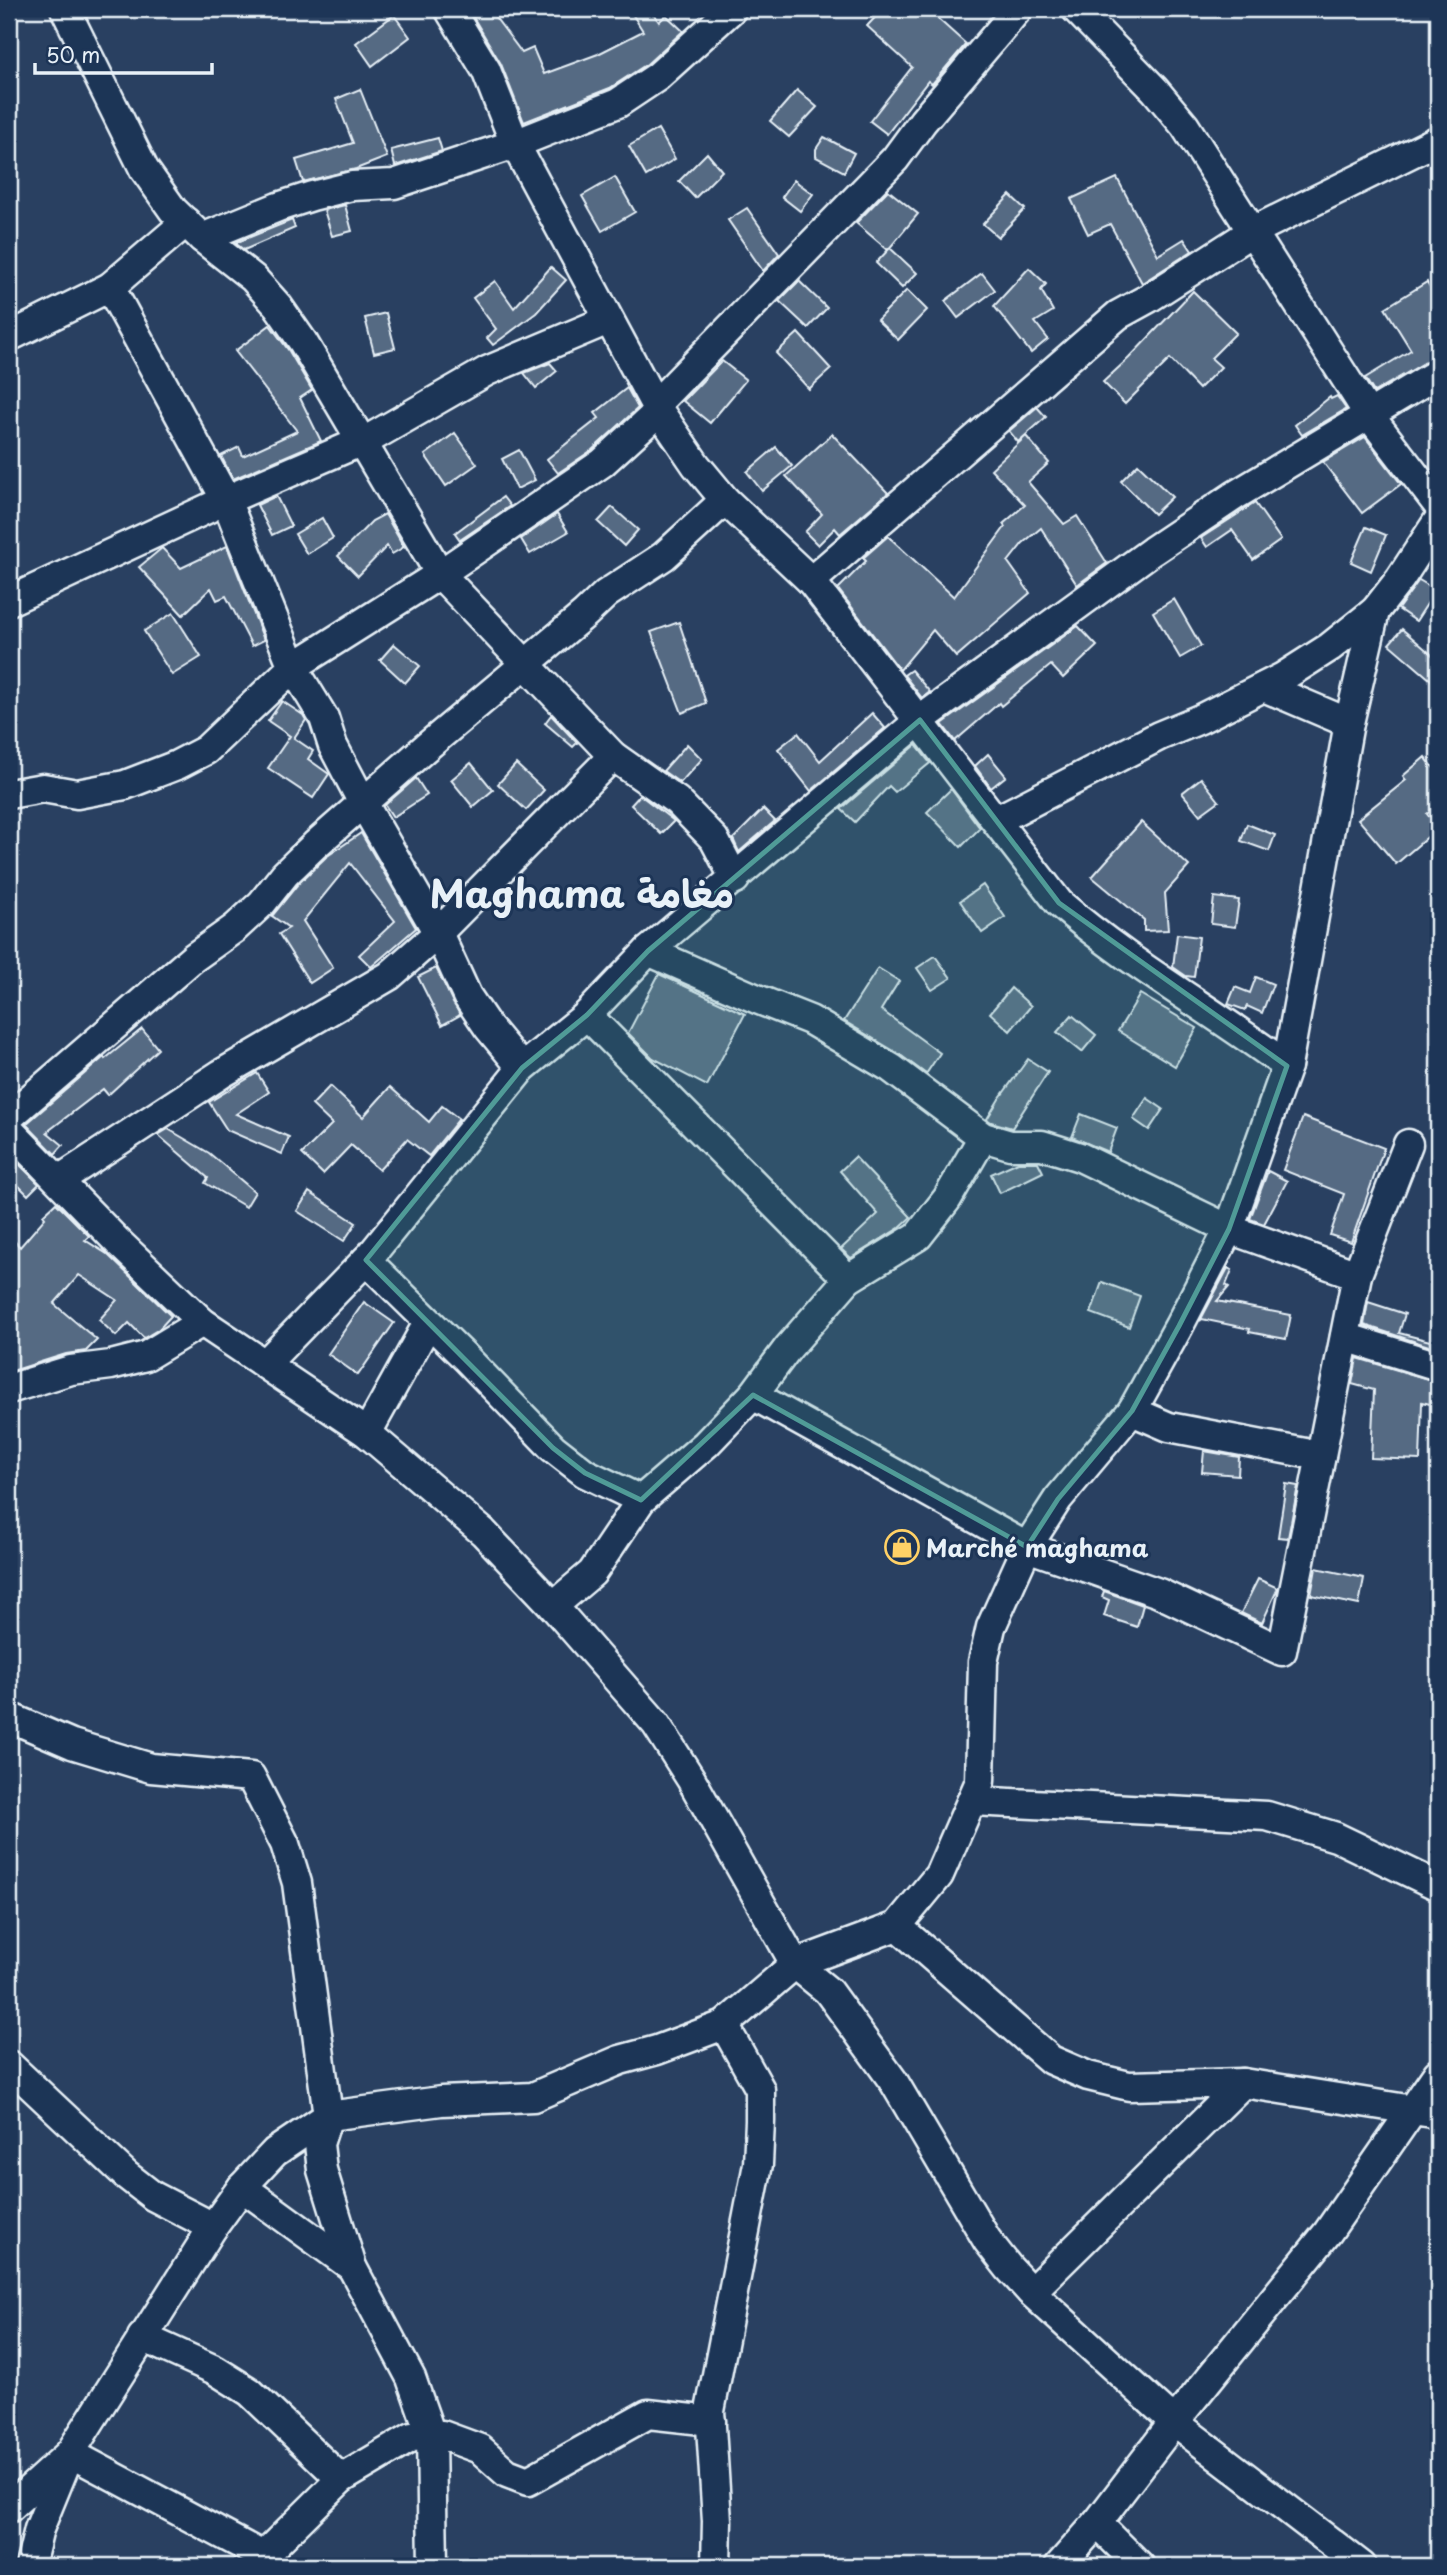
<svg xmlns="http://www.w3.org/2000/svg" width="1447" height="2575" font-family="'Playpen Sans','Playpen Sans Arabic',sans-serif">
	<rect width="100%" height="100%" fill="#294061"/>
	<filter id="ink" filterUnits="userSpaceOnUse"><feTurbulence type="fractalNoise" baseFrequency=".0143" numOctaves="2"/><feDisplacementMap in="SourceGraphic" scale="14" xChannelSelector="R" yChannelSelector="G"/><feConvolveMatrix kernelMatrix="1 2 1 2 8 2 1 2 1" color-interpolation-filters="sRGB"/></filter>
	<g filter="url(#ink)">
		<g fill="#556a83" stroke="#e8f1f8" stroke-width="2">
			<polygon points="484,9 489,9 522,53 533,48 544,74 598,54 643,31 629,9 650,9 659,22 666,15 683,31 647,64 610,88 524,122 501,64 473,17"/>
			<polygon points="883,9 927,9 966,44 932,84 928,81 887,134 870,121 912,67 867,26"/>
			<polygon points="394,15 410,37 372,66 356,43"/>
			<polygon points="360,89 387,157 356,169 303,182 296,160 353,143 336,99"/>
			<polygon points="797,90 817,107 789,137 770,121"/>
			<polygon points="658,129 675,159 646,176 629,146"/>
			<polygon points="824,137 854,153 844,172 816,157 816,149"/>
			<polygon points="438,138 442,151 395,166 391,150"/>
			<polygon points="707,153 722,171 695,198 679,181"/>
			<polygon points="615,177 635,212 602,231 582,196"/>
			<polygon points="1117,178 1158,255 1184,239 1192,251 1142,283 1110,224 1088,234 1071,199"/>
			<polygon points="794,180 813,194 800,211 782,197"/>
			<polygon points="888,190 918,214 888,250 856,223"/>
			<polygon points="1010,195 1025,209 998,237 983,224"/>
			<polygon points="345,205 352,231 332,236 324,210"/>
			<polygon points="747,208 779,254 763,271 728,220"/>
			<polygon points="292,220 295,228 244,250 235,243"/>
			<polygon points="890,248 917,273 902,288 876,263"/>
			<polygon points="551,267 566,280 536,313 493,345 487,338 496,329 473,298 495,281 514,308"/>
			<polygon points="1029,268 1046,284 1041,290 1053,311 1035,322 1048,339 1031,353 994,306"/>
			<polygon points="982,273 995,290 958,318 945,301"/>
			<polygon points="799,281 827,308 808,328 779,301"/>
			<polygon points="1427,282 1438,300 1438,355 1374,392 1365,378 1411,350 1385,308"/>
			<polygon points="907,290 927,310 898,340 877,320"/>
			<polygon points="1193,291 1236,333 1211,358 1221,367 1199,389 1170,359 1125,404 1103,382 1129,358"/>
			<polygon points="386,313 395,348 374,353 365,318"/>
			<polygon points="270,325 289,351 312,390 300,398 321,441 233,479 221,456 239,447 243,456 297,431 235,351"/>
			<polygon points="798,333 831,369 809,389 776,353"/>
			<polygon points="722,361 746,380 710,423 683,401"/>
			<polygon points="550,363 557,371 536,388 524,373"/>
			<polygon points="627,388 638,408 592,450 558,473 547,459 599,418 595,413"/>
			<polygon points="1337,396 1346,409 1302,435 1295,425 1330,397 1331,399"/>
			<polygon points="1037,407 1046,417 1018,442 1009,431"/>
			<polygon points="455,433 477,464 446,486 425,455"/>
			<polygon points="832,434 888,493 840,534 835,528 818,545 805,532 822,514 786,476"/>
			<polygon points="1026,436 1049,463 1028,482 1064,524 1077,516 1107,563 1077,585 1041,528 1023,543 1008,562 1030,593 956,657 933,630 900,670 838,589 866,561 863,558 888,536 954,597 1005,527 1003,524 1025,505 991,469"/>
			<polygon points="1365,437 1401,484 1362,513 1323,462"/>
			<polygon points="776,447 792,466 762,491 747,472"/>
			<polygon points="519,450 535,480 517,489 502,459"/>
			<polygon points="1138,464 1172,497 1154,514 1121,481"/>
			<polygon points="276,496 291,526 272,535 257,505"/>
			<polygon points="503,497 510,506 460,540 455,533"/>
			<polygon points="1255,503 1281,540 1253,560 1232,530 1207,547 1201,538"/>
			<polygon points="612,507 638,530 624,546 598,522"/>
			<polygon points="385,514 404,547 392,554 387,546 358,576 338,556 372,521"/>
			<polygon points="557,514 568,532 530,554 521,539"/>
			<polygon points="322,518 333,538 307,554 295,534"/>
			<polygon points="1366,527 1386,535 1371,571 1351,562"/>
			<polygon points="227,546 264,640 252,646 226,596 217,600 211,588 183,615 139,567 162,548 181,568"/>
			<polygon points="1419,580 1436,590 1416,621 1398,609"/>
			<polygon points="1174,599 1201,646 1180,658 1153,612"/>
			<polygon points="173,613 201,657 172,675 144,631"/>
			<polygon points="679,622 706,703 682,713 651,632"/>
			<polygon points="1078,626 1097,646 1063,678 1051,665 1001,706 999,703 955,741 942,724"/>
			<polygon points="1402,629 1438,660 1438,686 1389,644"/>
			<polygon points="394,644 420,666 405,683 380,660"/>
			<polygon points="911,670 930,692 922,698 904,675"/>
			<polygon points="282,701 303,715 306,720 294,738 313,751 308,759 329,774 313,798 268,768 290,736 268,721"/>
			<polygon points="872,713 885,728 811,791 778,749 798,733 820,761"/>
			<polygon points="551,715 577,743 573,747 545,723"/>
			<polygon points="687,744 702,759 680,783 663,771"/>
			<polygon points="916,745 930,763 895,792 889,786 855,822 841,809"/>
			<polygon points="988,754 1006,776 991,788 975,766"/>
			<polygon points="1425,757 1438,773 1438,805 1427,814 1438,828 1396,864 1358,819 1406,780 1403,776"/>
			<polygon points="471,763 493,790 473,807 451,780"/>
			<polygon points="516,764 544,790 526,810 498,784"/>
			<polygon points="416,778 427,795 393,817 385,805"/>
			<polygon points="1201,778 1219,801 1200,815 1182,793"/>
			<polygon points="951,789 980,828 961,847 927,812"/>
			<polygon points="640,795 674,821 661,834 631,805"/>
			<polygon points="763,809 775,821 739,852 733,839"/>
			<polygon points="1141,822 1189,866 1165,893 1168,930 1144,931 1144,920 1092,877"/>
			<polygon points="1247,824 1275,835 1269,851 1241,841"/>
			<polygon points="361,833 416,928 371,967 359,955 395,921 350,863 303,921 333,968 310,983 279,934 289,928 272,916 297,885 326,857"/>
			<polygon points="983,885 1005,917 982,933 960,901"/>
			<polygon points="1214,897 1239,900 1235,927 1211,924"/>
			<polygon points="1177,934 1199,937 1194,977 1186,976 1173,967"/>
			<polygon points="935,956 951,978 932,990 917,968"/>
			<polygon points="436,968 460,1015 442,1025 418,977"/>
			<polygon points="878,968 899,981 881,1010 940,1053 926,1074 899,1054 844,1021"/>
			<polygon points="659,974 745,1014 707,1086 653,1058 628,1033"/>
			<polygon points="1256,977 1273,984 1262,1013 1247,1006 1245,1010 1228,1004 1235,987 1250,993"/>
			<polygon points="1011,988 1031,1006 1010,1031 990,1013"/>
			<polygon points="1140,994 1197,1028 1175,1066 1118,1031"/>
			<polygon points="1072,1015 1096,1035 1082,1052 1057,1032"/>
			<polygon points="142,1029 158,1049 108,1095 103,1089 47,1132 63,1145 55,1154 26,1124 104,1057 105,1059"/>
			<polygon points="1028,1059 1048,1072 1012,1128 991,1122 987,1119 999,1099"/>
			<polygon points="257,1073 269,1092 236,1114 289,1137 282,1154 227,1130 209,1102"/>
			<polygon points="330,1086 363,1117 390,1087 429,1122 442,1106 459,1119 429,1156 407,1139 379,1170 351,1145 323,1174 302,1154 332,1124 312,1105"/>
			<polygon points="1147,1098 1163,1109 1149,1130 1133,1119"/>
			<polygon points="1081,1114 1117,1128 1108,1152 1072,1137"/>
			<polygon points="1303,1117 1384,1148 1351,1242 1330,1235 1344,1194 1283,1170"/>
			<polygon points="168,1129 209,1153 255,1192 246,1207 205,1183 208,1178 158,1135"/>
			<polygon points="9,1154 39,1184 28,1195 9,1176"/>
			<polygon points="855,1157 911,1217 899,1228 851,1258 841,1249 878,1214 840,1171"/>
			<polygon points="1018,1162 1038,1162 1043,1172 1000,1193 991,1174"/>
			<polygon points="1268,1171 1287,1181 1264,1224 1250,1219"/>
			<polygon points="309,1192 356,1223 344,1241 297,1211"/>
			<polygon points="56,1203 89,1236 85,1240 107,1254 171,1316 159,1329 144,1338 129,1323 116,1336 99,1320 117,1300 79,1275 54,1304 97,1340 86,1351 66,1354 9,1372 9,1235 20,1247 45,1218 43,1215"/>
			<polygon points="1228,1268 1232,1270 1226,1285 1229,1287 1217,1301 1291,1315 1286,1339 1249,1332 1250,1329 1202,1319 1200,1321"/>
			<polygon points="1102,1282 1140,1296 1129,1327 1091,1313"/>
			<polygon points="364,1302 394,1323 358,1375 328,1354"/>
			<polygon points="1368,1302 1405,1314 1399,1333 1438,1343 1438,1349 1364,1325"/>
			<polygon points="1357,1358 1438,1382 1438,1406 1422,1402 1420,1460 1371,1458 1374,1390 1352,1384"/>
			<polygon points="1204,1451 1239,1457 1238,1475 1202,1472"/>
			<polygon points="1286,1484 1298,1486 1288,1538 1278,1537"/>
			<polygon points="1316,1568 1364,1578 1359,1605 1311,1595"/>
			<polygon points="1258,1579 1278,1588 1262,1623 1241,1613"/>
			<polygon points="1104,1591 1143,1605 1137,1627 1104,1616 1109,1600 1102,1597"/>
		</g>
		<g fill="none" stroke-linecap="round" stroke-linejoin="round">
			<g stroke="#e8f1f8" stroke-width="33">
				<g id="street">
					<polyline points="65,9 144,169 173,210 202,238 253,278 278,306 303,342 440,574 613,756 677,801 714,839 735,879"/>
					<path d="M 449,9 L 486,70 L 515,144 L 655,405 L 696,465 L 725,500 L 811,581 L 1059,903 C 1129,964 1212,1010 1287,1066"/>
					<polyline points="1076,9 1155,90 1185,126 1369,415 1438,505"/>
					<polyline points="202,238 278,207 312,196 352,186 394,184 515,144 618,103 657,77 732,9"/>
					<polyline points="110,287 226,500 293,667 324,718 333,746 363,803 438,933 467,996 488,1027 522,1068"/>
					<polyline points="9,337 110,287 186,222"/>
					<polyline points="655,405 895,159 923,121 1018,9"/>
					<polyline points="811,581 1118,315 1149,298 1253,231 1438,140"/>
					<polyline points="9,601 226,500 374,436 487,371 608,320"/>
					<polyline points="1264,687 1349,723"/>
					<polyline points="9,794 43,788 77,794 125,785 177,765 206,750 293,667 440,574 602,463 659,411"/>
					<polyline points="997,820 1159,736 1200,719 1283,677 1330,647 1375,611 1400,579 1438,521"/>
					<polyline points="648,951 757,999 810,1020 891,1068 983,1137 1010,1145 1042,1145 1080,1157 1229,1229 1357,1275"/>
					<polyline points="587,1015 848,1279"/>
					<polyline points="9,1117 193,958 235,928 262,903 285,874 315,845 424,749 585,614 606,594 664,556 725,500"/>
					<polyline points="9,1130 118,1242 202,1322 367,1433 483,1532 553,1606 656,1724 691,1779 795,1964 828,1991 894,2082 987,2240 1009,2268 1031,2292 1174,2422 1362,2566"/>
					<polyline points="59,1180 221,1074 389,976 438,933 613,756"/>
					<polyline points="366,1260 468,1360 553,1448 585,1473 641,1500"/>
					<polyline points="1345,1337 1438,1366"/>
					<polyline points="265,1364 371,1255 522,1068 587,1015 648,951 920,720 1152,551 1234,496 1438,373"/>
					<polyline points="9,1389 71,1370 111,1365 146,1356 202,1322"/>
					<polyline points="753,1395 1027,1547 1159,1593 1282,1651 1357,1275 1408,1144"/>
					<polyline points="1132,1411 1169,1427 1321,1456"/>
					<polyline points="367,1433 428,1323"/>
					<polyline points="553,1606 592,1573 641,1500 706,1444 753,1395 788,1348 848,1279 918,1236 947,1199 983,1137"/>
					<polyline points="9,1717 72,1744 151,1768 251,1777 285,1844 297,1883 328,2116 319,2144 322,2170 352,2267 411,2378 431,2435 433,2566"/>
					<polyline points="972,1801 1267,1816 1336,1837 1438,1886"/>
					<polyline points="897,1926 1051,2060 1088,2076 1129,2086 1243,2083 1438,2114"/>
					<polyline points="9,2065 126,2175 153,2196 213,2227"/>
					<polyline points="242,2187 352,2267"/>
					<polyline points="1031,2292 1243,2083"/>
					<polyline points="142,2337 215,2370 250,2392 341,2479"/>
					<polyline points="9,2508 70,2453 263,2556 273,2566"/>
					<polyline points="1097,2523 1140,2566"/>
					<polyline points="263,2556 341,2479 412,2437 442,2435 480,2449 507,2473 528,2481 648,2414 711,2421"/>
					<polyline points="30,2566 39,2529 70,2453 213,2227 242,2187 275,2152 328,2116 441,2101 533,2097 620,2060 657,2050 724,2025 795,1964 897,1926 939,1875 980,1781 983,1662 991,1627 1027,1547 1058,1499 1132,1411 1179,1326 1229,1229 1287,1066 1349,723 1375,611"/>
					<polyline points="716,2566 717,2521 710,2411 758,2164 760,2121 760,2089 724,2025"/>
					<polyline points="1059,2566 1097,2523 1174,2422 1328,2232 1438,2073"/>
				</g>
			</g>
			<use href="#street" stroke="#1d3557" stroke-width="28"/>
		</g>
	</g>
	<path fill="#509b97" fill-opacity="0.2" stroke="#509b97" stroke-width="5" stroke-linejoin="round" d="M 920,720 L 1059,903 L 1287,1066 L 1229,1229 L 1179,1326 L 1132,1411 L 1058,1499 L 1027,1547 L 753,1395 L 641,1500 L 585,1473 L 553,1448 L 366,1260 L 522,1068 L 587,1015 L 648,951 Z"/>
	<defs>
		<g id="shop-ring" transform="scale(1.75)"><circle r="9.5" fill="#1d3557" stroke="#ffd166" stroke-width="1.5"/><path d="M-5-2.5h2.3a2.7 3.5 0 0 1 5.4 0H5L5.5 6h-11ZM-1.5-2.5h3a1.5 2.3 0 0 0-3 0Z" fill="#ffd166"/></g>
	</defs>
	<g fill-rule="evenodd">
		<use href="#shop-ring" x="902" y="1547"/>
	</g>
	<g text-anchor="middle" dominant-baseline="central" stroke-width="6" stroke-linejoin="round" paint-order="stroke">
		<g font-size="24" font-weight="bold" fill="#e8f1f8" stroke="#1d3557" text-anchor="start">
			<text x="926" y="1547">Marché maghama</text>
		</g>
		<g font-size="38" font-weight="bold" fill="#e8f1f8" stroke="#1d3557">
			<text x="582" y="892">Maghama مغامة</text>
		</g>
	</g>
	<rect width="1447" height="2575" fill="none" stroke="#1d3557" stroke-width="35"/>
	<rect x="18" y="18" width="1412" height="2540" fill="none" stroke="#e8f1f8" stroke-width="2.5" filter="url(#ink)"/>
	<path d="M35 63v10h177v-10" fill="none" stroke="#e8f1f8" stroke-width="3.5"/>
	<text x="46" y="63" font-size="21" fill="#e8f1f8" stroke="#1d3557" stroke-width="5" paint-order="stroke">50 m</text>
</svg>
